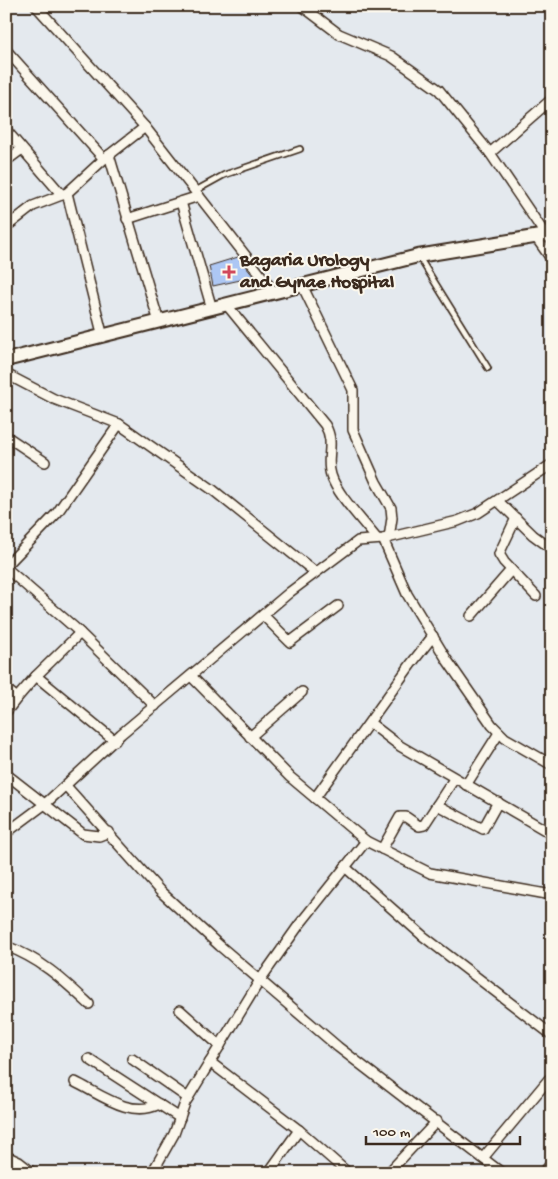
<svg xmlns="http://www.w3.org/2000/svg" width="558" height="1179" font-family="'Gochi Hand',sans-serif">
	<rect width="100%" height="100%" fill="#e4e9ee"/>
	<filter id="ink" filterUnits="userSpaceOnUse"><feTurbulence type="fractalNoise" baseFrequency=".02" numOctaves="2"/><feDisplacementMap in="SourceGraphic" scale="10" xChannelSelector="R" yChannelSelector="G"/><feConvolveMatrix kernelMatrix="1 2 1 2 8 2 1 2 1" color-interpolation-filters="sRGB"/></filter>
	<g filter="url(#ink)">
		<polygon fill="#adc7f4" stroke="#3b2a1e" points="238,257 254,277 213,286 209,266"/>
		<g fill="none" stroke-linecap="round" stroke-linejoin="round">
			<g stroke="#3b2a1e" stroke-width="8">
				<g id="lane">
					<polyline points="195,191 224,175 300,149"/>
					<polyline points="419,257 488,368"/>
				</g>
			</g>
			<g stroke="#3b2a1e" stroke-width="12">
				<g id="street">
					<polyline points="36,6 145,127 274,292"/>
					<polyline points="302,6 339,34 391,56 439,90 490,153 545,234"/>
					<polyline points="6,50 104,159"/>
					<polyline points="6,130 62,195"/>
					<polyline points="490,153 552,99"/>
					<polyline points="109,155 159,322"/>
					<polyline points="6,161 22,149"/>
					<polyline points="67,193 103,337"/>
					<polyline points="181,202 212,309"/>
					<polyline points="127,219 199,196"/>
					<polyline points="6,227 33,206 67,193 104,159 145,127"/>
					<polyline points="535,236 552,260"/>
					<polyline points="302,285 353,390 353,430 376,482 391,508 392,518 389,538"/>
					<path d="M 226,304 L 325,425 C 336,444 325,457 331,475 C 337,495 364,522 377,539"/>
					<polyline points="6,374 54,399 119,424 213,490 315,572"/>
					<polyline points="6,436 45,462"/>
					<polyline points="498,501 533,535 552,549"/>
					<polyline points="516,518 499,554 504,562 536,596"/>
					<polyline points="383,539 407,594 447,660 492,725 505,738 552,765"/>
					<polyline points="6,566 57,513 119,424"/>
					<polyline points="6,568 75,628 155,706"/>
					<polyline points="263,615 290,642 338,606"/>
					<polyline points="471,616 511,570"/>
					<polyline points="36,676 115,741"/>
					<polyline points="191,676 290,777 366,841 430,873 552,895"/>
					<polyline points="6,689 17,698 6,712"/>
					<polyline points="17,698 36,676 80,633"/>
					<polyline points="370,723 400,746 552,834"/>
					<polyline points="250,737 302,692"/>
					<polyline points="6,774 83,834 99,836 109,832"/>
					<polyline points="466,785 499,733"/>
					<polyline points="66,786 160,891 220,946 338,1047 502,1173"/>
					<polyline points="315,798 411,664 433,636"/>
					<polyline points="437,805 483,829 498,802"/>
					<polyline points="6,833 45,804 121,734 290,592 358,541 383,539 458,521 478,513 552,464"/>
					<polyline points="382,849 400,817 406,817 419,826 424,825 454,779"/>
					<polyline points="345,867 423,936 552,1035"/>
					<path d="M 6,946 C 41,959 62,979 89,1004"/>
					<polyline points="180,1010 220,1046"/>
					<polyline points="89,1059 180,1118"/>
					<polyline points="132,1059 188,1098"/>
					<polyline points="210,1062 299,1130 348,1173"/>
					<path d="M 75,1082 C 100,1094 131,1119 159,1104"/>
					<polyline points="6,1156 19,1162 33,1173"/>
					<polyline points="483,1158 549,1079"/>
					<polyline points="269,1172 299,1130"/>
					<polyline points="152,1173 174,1134 185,1103 260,980 299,925 366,841"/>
					<polyline points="388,1173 437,1121"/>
					<polyline points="543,1173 552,1163"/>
				</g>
			</g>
			<g stroke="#3b2a1e" stroke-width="16">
				<polyline id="secondary" points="6,360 418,256 552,234"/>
			</g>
			<use href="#lane" stroke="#fbf7ec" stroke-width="4.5"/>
			<use href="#street" stroke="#fbf7ec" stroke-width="9"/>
			<use href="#secondary" stroke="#fbf7ec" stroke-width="12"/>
		</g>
	</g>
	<path fill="#d1495b" stroke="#fbf7ec" stroke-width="2" d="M226.5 264.5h5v5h5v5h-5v5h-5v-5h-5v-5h5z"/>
	<g text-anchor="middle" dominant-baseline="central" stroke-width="4" stroke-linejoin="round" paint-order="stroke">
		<g font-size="19" font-weight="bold" fill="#3b2a1e" stroke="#fbf7ec" text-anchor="start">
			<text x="240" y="261">Bagaria Urology<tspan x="240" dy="22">and Gynae Hospital</tspan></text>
		</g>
	</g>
	<rect width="558" height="1179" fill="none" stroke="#fbf7ec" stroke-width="25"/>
	<rect x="12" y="12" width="533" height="1154" fill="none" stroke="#3b2a1e" stroke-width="2" filter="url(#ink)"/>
	<path d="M366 1136v8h154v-8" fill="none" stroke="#3b2a1e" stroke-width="2.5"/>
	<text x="373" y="1136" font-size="15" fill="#3b2a1e" stroke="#fbf7ec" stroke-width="4" paint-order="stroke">100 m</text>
</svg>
